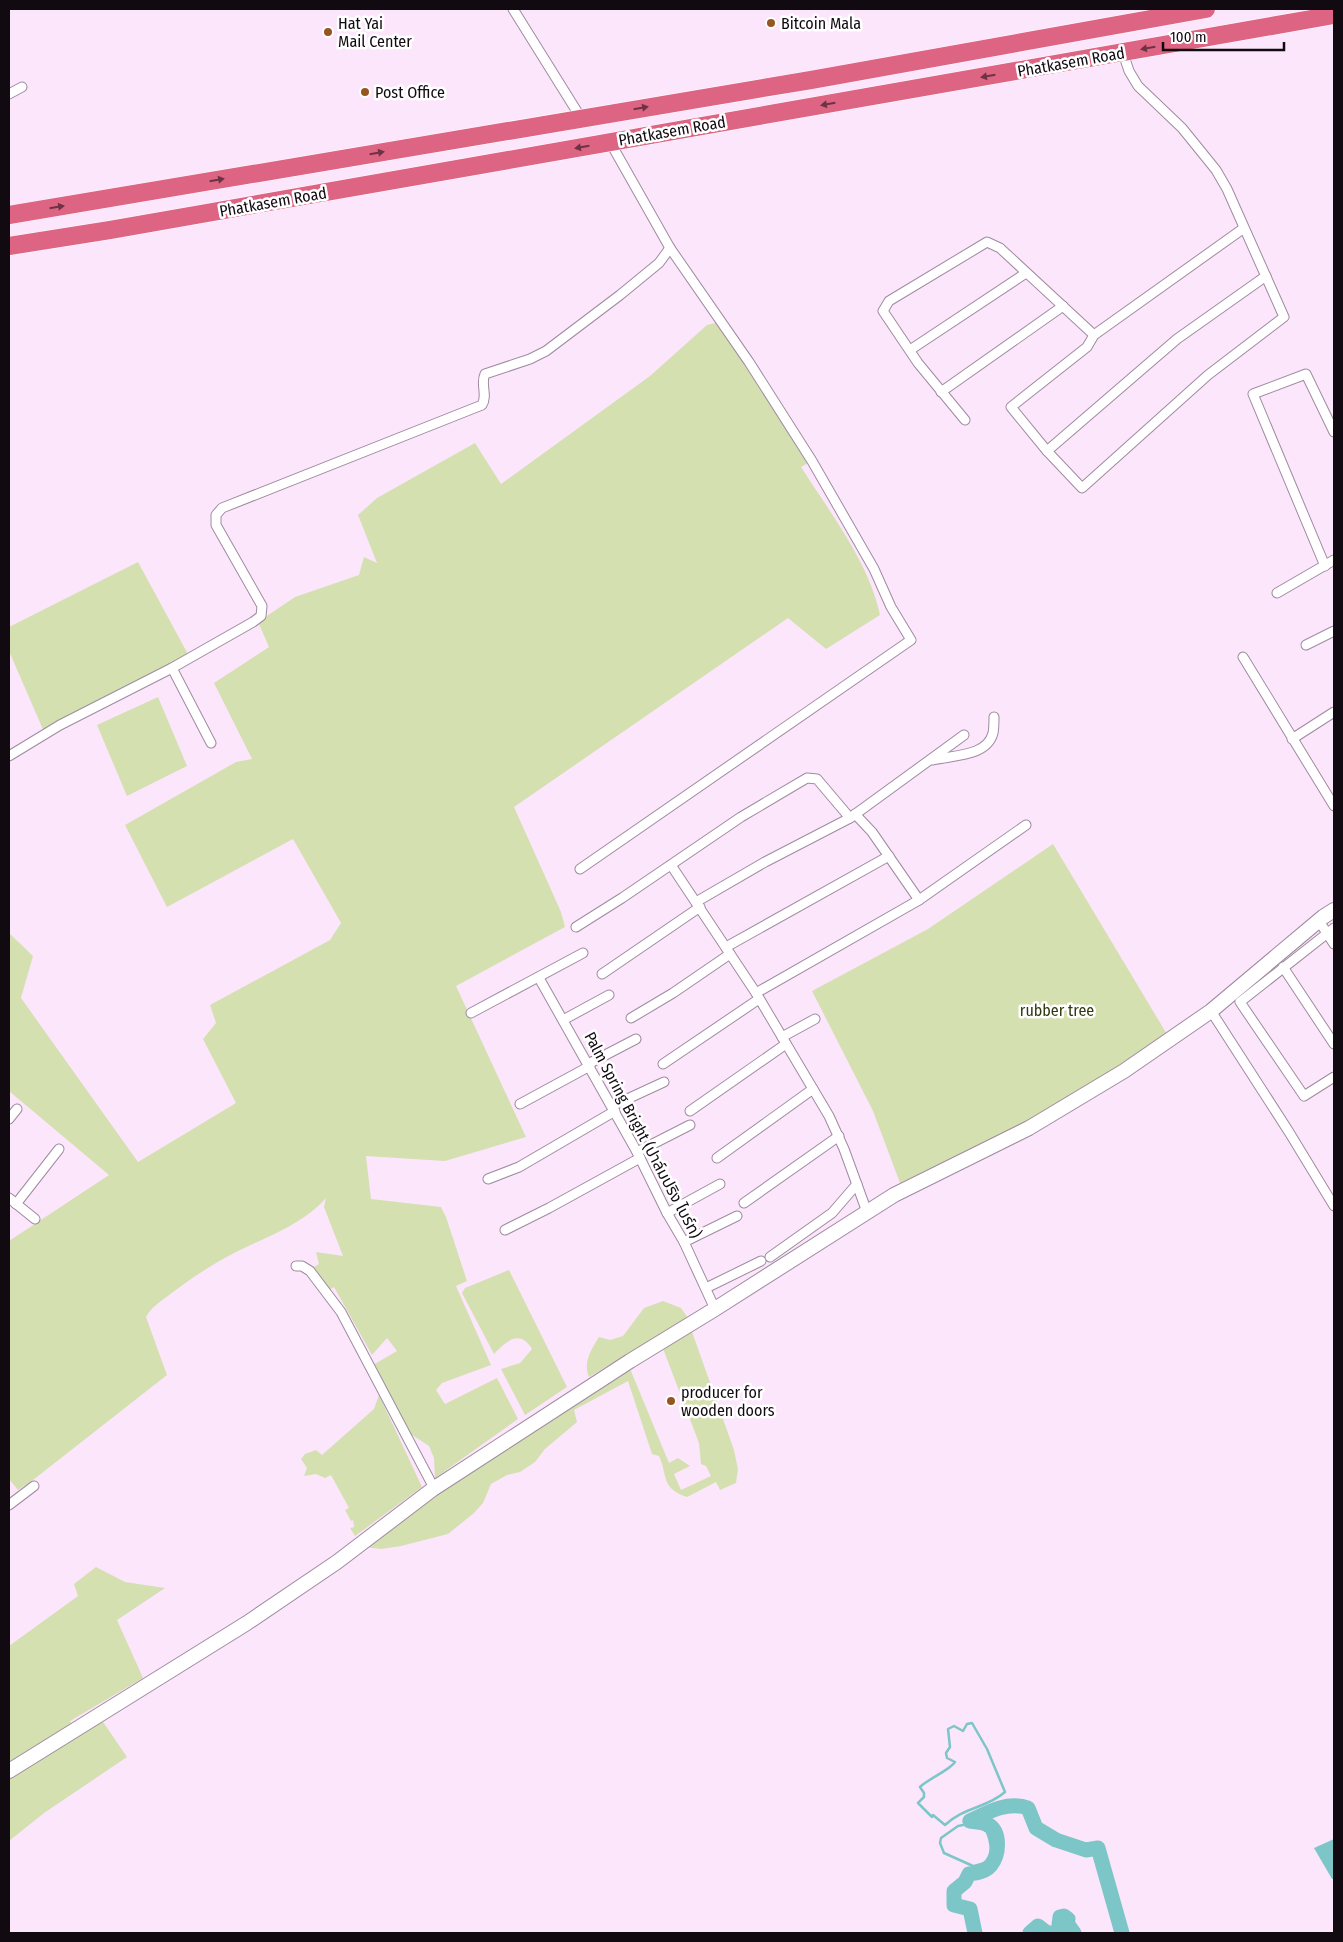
<svg xmlns="http://www.w3.org/2000/svg" width="1343" height="1942" font-family="'Fira Sans Condensed','Noto Sans Thai',sans-serif">
	<rect width="100%" height="100%" fill="#fce6fc"/>
	<g fill="#d5e0b1">
		<path d="M 723,321 L 808,463 L 801,467 C 829,511 870,564 880,615 L 826,649 L 788,618 L 514,807 L 561,912 L 565,927 L 456,986 L 526,1137 L 445,1161 L 366,1156 L 371,1199 L 441,1207 L 446,1217 L 467,1281 L 456,1286 L 491,1365 L 442,1383 L 436,1390 L 445,1404 L 497,1378 L 518,1419 L 435,1478 L 434,1458 L 429,1446 L 406,1431 L 373,1365 L 397,1351 L 387,1338 L 372,1355 L 334,1287 L 322,1294 L 307,1271 L 319,1264 L 316,1252 L 343,1256 L 324,1207 L 326,1198 C 303,1224 269,1236 238,1251 C 216,1262 193,1277 173,1292 C 163,1300 152,1306 146,1317 L 167,1375 L 33,1480 L 18,1490 L 9,1479 L 9,1241 L 109,1175 L 9,1091 L 9,933 L 33,956 L 21,998 L 138,1162 L 236,1103 L 203,1039 L 216,1023 L 210,1005 L 330,940 L 341,923 L 293,839 L 167,907 L 125,825 L 236,762 L 252,759 L 214,683 L 269,647 L 258,622 L 295,597 L 359,575 L 364,557 L 377,563 L 358,515 L 377,498 L 475,443 L 501,484 L 650,376 L 707,325 Z"/>
		<polygon points="138,562 190,658 45,734 9,651 9,627"/>
		<polygon points="158,697 187,766 127,796 97,725"/>
		<polygon points="1053,844 1168,1036 1097,1083 1021,1125 900,1183 873,1111 812,991 928,929"/>
		<path d="M 509,1270 L 567,1387 L 525,1415 L 501,1369 L 520,1363 L 532,1349 C 520,1329 506,1341 494,1354 L 462,1293 L 465,1288 Z"/>
		<path d="M 663,1301 L 681,1308 L 688,1318 L 589,1377 C 583,1362 591,1350 599,1337 L 610,1340 L 623,1336 L 644,1308 Z"/>
		<path d="M 691,1329 L 734,1450 L 738,1469 L 736,1483 L 720,1490 L 716,1482 L 687,1497 C 660,1488 668,1475 659,1456 L 652,1454 L 628,1381 L 574,1410 L 577,1422 L 545,1449 L 535,1462 L 520,1472 L 507,1475 L 491,1484 L 483,1503 L 474,1513 L 448,1534 L 401,1546 L 381,1549 L 365,1547 L 443,1488 L 627,1368 L 631,1371 L 669,1463 L 678,1458 L 690,1466 L 674,1474 L 681,1490 L 711,1476 L 706,1466 L 701,1464 L 699,1443 L 662,1346 Z"/>
		<polygon points="379,1395 422,1487 355,1536 350,1528 354,1527 353,1520 351,1521 345,1510 349,1508 331,1475 325,1478 316,1474 304,1476 307,1468 301,1459 305,1454 316,1450 322,1455 374,1409"/>
		<polygon points="96,1567 125,1582 165,1588 117,1620 143,1678 70,1721 74,1730 99,1716 127,1757 44,1813 9,1841 9,1646 78,1596 74,1584"/>
	</g>
	<polygon fill="#7dc6c8" points="1334,1839 1334,1879 1332,1879 1314,1848"/>
	<g fill="none" stroke-linecap="round" stroke-linejoin="round">
		<g stroke="#7dc6c8" stroke-width="2.5">
			<path d="M 972,1723 L 987,1749 L 1005,1792 C 987,1808 964,1807 945,1825 L 933,1815 L 932,1817 L 918,1803 L 924,1797 L 924,1793 L 920,1787 C 928,1779 950,1770 955,1762 L 947,1758 L 946,1753 L 950,1747 L 948,1729 L 954,1726 L 963,1731 L 967,1724 Z"/>
			<path d="M 973,1823 L 987,1832 C 990,1840 994,1855 986,1862 C 983,1864 977,1865 973,1866 L 944,1853 L 940,1843 L 941,1838 L 958,1826 Z"/>
		</g>
		<g stroke="#7dc6c8" stroke-width="15">
			<path d="M 970,1821 C 988,1812 1007,1801 1028,1808 L 1036,1828 L 1056,1840 L 1086,1850 L 1098,1848 L 1122,1933"/>
			<path d="M 970,1821 C 975,1822 984,1822 989,1825 C 1001,1833 999,1855 991,1865 C 985,1872 977,1873 969,1874 L 965,1882 L 954,1891 L 954,1905 L 970,1909 L 975,1933"/>
			<polyline points="1030,1933 1038,1926 1047,1933 1054,1933"/>
			<polyline points="1064,1933 1059,1925 1060,1917 1064,1916 1068,1919 1067,1923 1074,1933"/>
		</g>
		<g stroke="#9f8b9f" stroke-width="11">
			<g id="street">
				<polyline points="513,9 581,118"/>
				<polyline points="1123,53 1129,71 1138,86 1182,128 1216,170 1227,189 1284,317 1208,375 1082,488 1047,451 1011,407 1087,347 1094,335 1244,228"/>
				<polyline points="9,94 22,87"/>
				<polyline points="910,350 1026,273"/>
				<polyline points="941,392 1063,306"/>
				<polyline points="965,420 918,363 883,311 889,301 987,242 1000,248 1094,335"/>
				<polyline points="1047,451 1177,339 1266,276"/>
				<polyline points="1325,566 1253,394 1306,374 1334,432"/>
				<polyline points="1277,593 1334,560"/>
				<polyline points="1306,645 1334,631"/>
				<polyline points="1243,657 1334,806"/>
				<polyline points="172,668 211,743"/>
				<polyline points="1292,739 1334,712"/>
				<path d="M 9,756 L 60,725 L 172,668 L 253,622 L 261,616 L 262,606 L 216,525 L 216,515 L 222,508 L 482,405 C 488,395 480,384 485,374 L 530,359 L 546,351 L 620,295 L 659,263 L 670,248"/>
				<path d="M 933,760 C 952,755 987,757 993,733 C 994,728 994,722 994,717"/>
				<polyline points="855,814 872,832 919,900"/>
				<polyline points="671,865 756,993 829,1116 844,1149 867,1212"/>
				<polyline points="580,869 911,640 891,607 874,569 812,461 749,362 670,248 610,142"/>
				<polyline points="696,902 765,862 850,818 964,735"/>
				<polyline points="1319,921 1334,944"/>
				<polyline points="576,927 622,898 741,817 807,778 817,779 850,818"/>
				<polyline points="1334,928 1240,1002 1304,1096 1334,1077"/>
				<polyline points="726,947 889,856"/>
				<polyline points="1283,967 1334,1044"/>
				<polyline points="602,974 700,907"/>
				<polyline points="539,978 637,1152 667,1213 684,1242 715,1309"/>
				<polyline points="756,993 919,900 1026,825"/>
				<polyline points="1211,1011 1289,1132 1334,1206"/>
				<polyline points="471,1013 583,953"/>
				<polyline points="631,1018 673,993 730,954"/>
				<polyline points="563,1020 609,995"/>
				<polyline points="782,1037 815,1019"/>
				<polyline points="588,1064 636,1039"/>
				<polyline points="663,1064 759,999"/>
				<polyline points="520,1104 590,1066"/>
				<polyline points="612,1106 664,1082"/>
				<polyline points="690,1111 786,1044"/>
				<polyline points="9,1119 17,1109"/>
				<polyline points="637,1152 690,1125"/>
				<polyline points="717,1158 813,1089"/>
				<polyline points="488,1179 519,1167 615,1111"/>
				<polyline points="9,1198 35,1219"/>
				<polyline points="744,1203 839,1136"/>
				<polyline points="16,1204 59,1149"/>
				<polyline points="667,1213 720,1184"/>
				<polyline points="505,1230 549,1208 640,1158"/>
				<polyline points="684,1242 737,1216"/>
				<polyline points="770,1257 832,1213 857,1184"/>
				<polyline points="296,1266 302,1266 310,1271 341,1312 434,1488"/>
				<polyline points="706,1288 761,1261"/>
				<polyline points="9,1505 34,1486"/>
			</g>
		</g>
		<g stroke="#9f8b9f" stroke-width="16">
			<polyline id="secondary" points="9,1771 247,1623 337,1562 433,1489 630,1361 715,1309 894,1195 1029,1128 1124,1071 1211,1011 1323,917 1334,910"/>
		</g>
		<g stroke="#fff" stroke-width="19">
			<g id="highway">
				<polyline points="9,215 811,80 1206,9"/>
				<polyline points="9,246 110,230 1334,15"/>
			</g>
		</g>
		<use href="#street" stroke="#fff" stroke-width="9"/>
		<use href="#secondary" stroke="#fff" stroke-width="14"/>
		<use href="#highway" stroke="#dd6583" stroke-width="18"/>
	</g>
	<defs><path id="oneway-solid" d="M-6-.8H1V-3.2L6.5 0L1 3.2V.8H-6Z" transform="scale(1.25)"/></defs>
	<g fill="#6d3344">
		<use href="#oneway-solid" transform="translate(1148 48) rotate(170)"/>
		<use href="#oneway-solid" transform="translate(988 76) rotate(170)"/>
		<use href="#oneway-solid" transform="translate(828 104) rotate(170)"/>
		<use href="#oneway-solid" transform="translate(641 108) rotate(-10)"/>
		<use href="#oneway-solid" transform="translate(582 147) rotate(170)"/>
		<use href="#oneway-solid" transform="translate(377 153) rotate(-10)"/>
		<use href="#oneway-solid" transform="translate(217 180) rotate(-10)"/>
		<use href="#oneway-solid" transform="translate(57 207) rotate(-9)"/>
	</g>
	<g fill="#965620" stroke="#fff" stroke-width="2">
		<circle cx="771" cy="23" r="5"/>
		<circle cx="328" cy="32" r="5"/>
		<circle cx="365" cy="92" r="5"/>
		<circle cx="671" cy="1401" r="5"/>
	</g>
	<g text-anchor="middle" dominant-baseline="central" stroke-width="5" stroke-linejoin="round" paint-order="stroke">
		<g font-size="16" fill="#110a11" stroke="#fff" text-anchor="start">
			<text x="338" y="23">Hat Yai<tspan x="338" dy="18">Mail Center</tspan></text>
			<text x="781" y="23">Bitcoin Mala</text>
			<text x="375" y="92">Post Office</text>
			<text x="681" y="1392">producer for<tspan x="681" dy="18">wooden doors</tspan></text>
		</g>
		<g font-size="16" fill="#110a11" stroke="#fff">
			<text transform="translate(1071 62) rotate(-10)">Phatkasem Road</text>
			<text transform="translate(672 131) rotate(-10)">Phatkasem Road</text>
			<text transform="translate(273 202) rotate(-10)">Phatkasem Road</text>
			<text transform="translate(643 1135) rotate(62)">Palm Spring Bright (ปาล์มปริง ไบร์ท)</text>
		</g>
		<g font-size="16" fill="#323910" stroke="#fff">
			<text x="1057" y="1010">rubber tree</text>
		</g>
	</g>
	<rect width="1343" height="1942" fill="none" stroke="#110a11" stroke-width="20"/>
	<path d="M1163 42v8h121v-8" fill="none" stroke="#110a11" stroke-width="2.5"/>
	<text x="1170" y="42" font-size="15" fill="#110a11" stroke="#ffffff" stroke-width="4" paint-order="stroke">100 m</text>
</svg>
